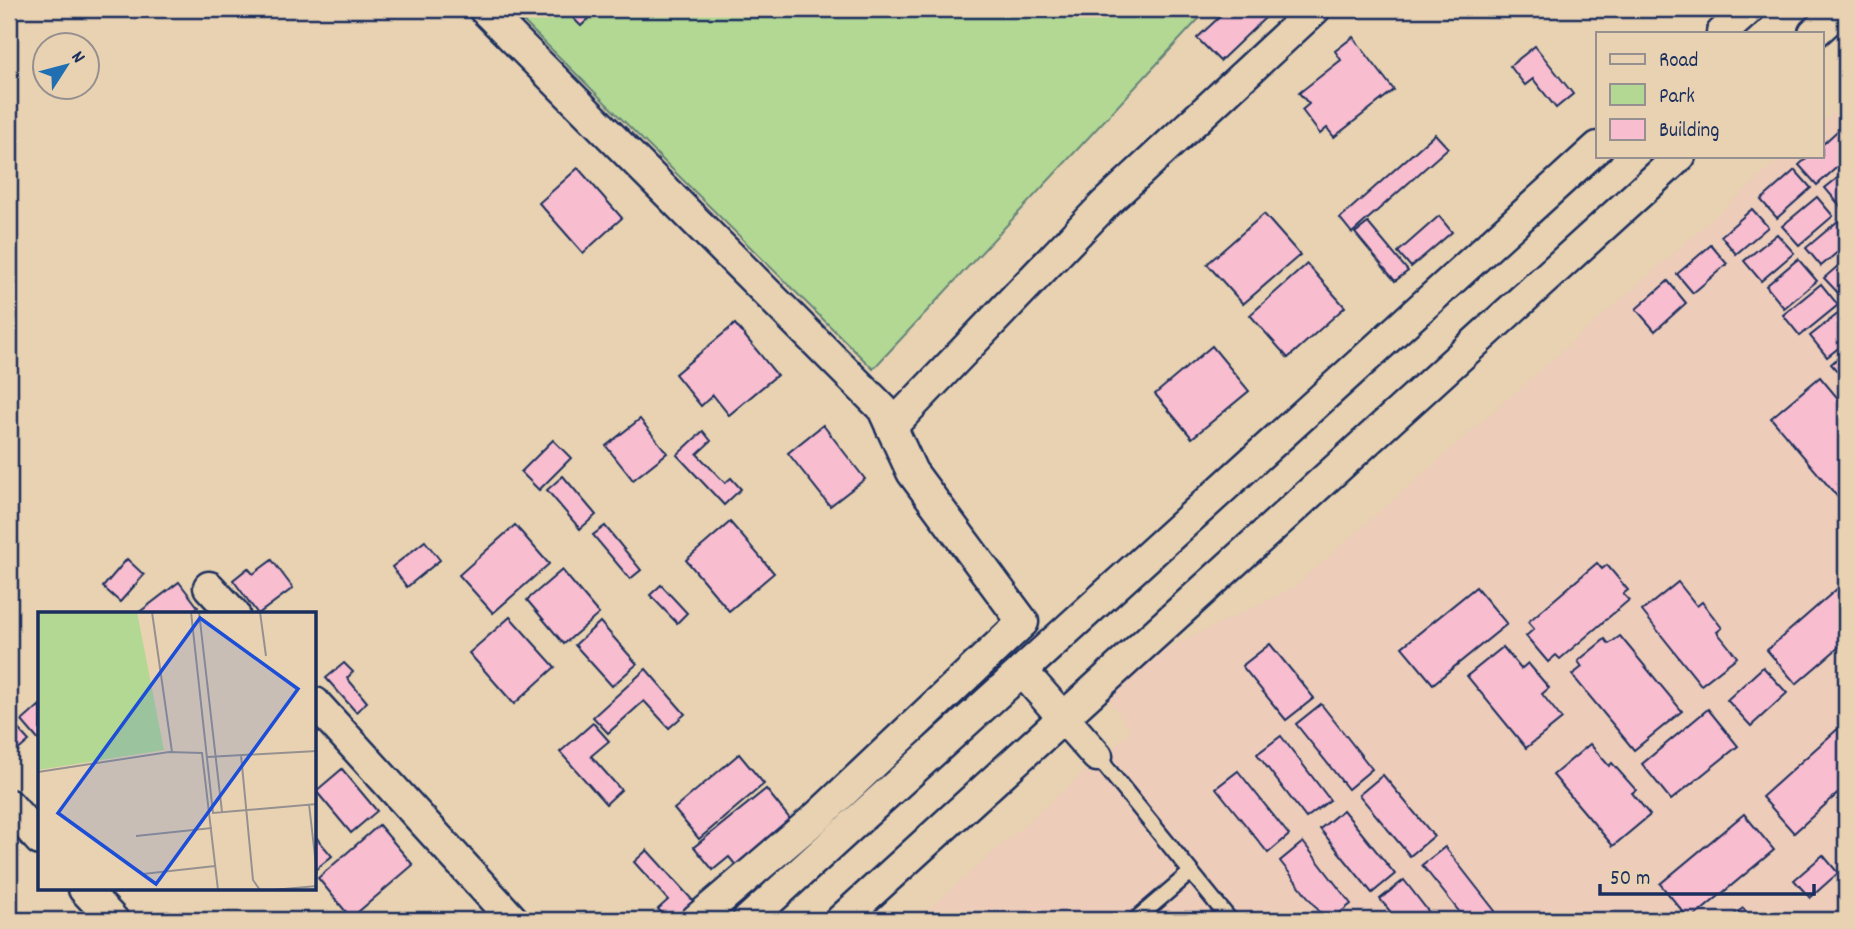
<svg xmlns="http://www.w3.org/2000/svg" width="1855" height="929" font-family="Dekko,sans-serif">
	<rect width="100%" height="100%" fill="#e8d2b1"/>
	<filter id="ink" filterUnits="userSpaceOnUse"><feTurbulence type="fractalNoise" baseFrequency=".0143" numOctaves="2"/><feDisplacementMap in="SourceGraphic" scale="14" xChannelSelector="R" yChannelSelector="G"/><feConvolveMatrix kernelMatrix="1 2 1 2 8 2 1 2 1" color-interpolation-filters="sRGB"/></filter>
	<g filter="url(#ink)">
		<polygon fill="#edccba" points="1846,101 1846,920 917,920 1131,731 1106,696 1145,659 1293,588 1784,156 1822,156 1822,123"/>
		<polygon fill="#b2d894" stroke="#668479" stroke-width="2" points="511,9 1208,9 873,369"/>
		<g fill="#f8bdce" stroke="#1b2f5e" stroke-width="2">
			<polygon points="564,9 599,9 581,26"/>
			<polygon points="1228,9 1260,9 1267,16 1220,61 1197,38"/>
			<polygon points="1353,37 1394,90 1334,137 1327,128 1320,134 1302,110 1309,104 1299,93 1341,60 1335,51"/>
			<polygon points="1535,46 1573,94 1556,108 1533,79 1525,85 1510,66"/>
			<polygon points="1846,123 1846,159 1817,185 1799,165 1809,156 1822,156 1822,145"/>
			<polygon points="1435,134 1448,148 1352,233 1340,218"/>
			<polygon points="578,168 622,218 583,253 539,203"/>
			<polygon points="1795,170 1811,188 1777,218 1761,200"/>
			<polygon points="1846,171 1846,203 1841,207 1825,188"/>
			<polygon points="1817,197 1833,216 1799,245 1782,226"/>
			<polygon points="1752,209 1768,227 1736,254 1721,236"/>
			<polygon points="1264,214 1300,255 1243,304 1207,264"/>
			<polygon points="1439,216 1452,232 1411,267 1398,252"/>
			<polygon points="1838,221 1846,230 1846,245 1821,266 1806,248"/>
			<polygon points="1368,223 1408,271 1395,281 1355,233"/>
			<polygon points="1777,234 1794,253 1761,281 1744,261"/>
			<polygon points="1711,245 1727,264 1693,293 1677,274"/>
			<polygon points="1798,259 1817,281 1784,308 1766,286"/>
			<polygon points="1846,259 1846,291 1841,296 1824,278"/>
			<polygon points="1307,264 1345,307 1288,358 1250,315"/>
			<polygon points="1668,281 1686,303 1655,331 1636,309"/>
			<polygon points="1821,284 1838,305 1800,336 1783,315"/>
			<polygon points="1844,309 1846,312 1846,342 1827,357 1810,336"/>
			<polygon points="735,324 777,375 729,415 713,395 701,406 675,374"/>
			<polygon points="1212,346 1249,391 1192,438 1155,394"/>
			<polygon points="1846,351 1846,381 1831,364"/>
			<polygon points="1820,377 1846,408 1846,507 1771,418"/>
			<polygon points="640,419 667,453 633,480 606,446"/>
			<polygon points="823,425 865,479 830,506 788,453"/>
			<polygon points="703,431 711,441 697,454 725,483 731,478 741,489 724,505 677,455"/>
			<polygon points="553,440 571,458 539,490 521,472"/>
			<polygon points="563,476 596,515 580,529 547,490"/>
			<polygon points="730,522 774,573 729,611 686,560"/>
			<polygon points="515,525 549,564 493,613 459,575"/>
			<polygon points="605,526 641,570 630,579 593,535"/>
			<polygon points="425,541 440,560 407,587 392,567"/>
			<polygon points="127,559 144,575 120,602 103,587"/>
			<polygon points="272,560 293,588 258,614 233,580 248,568 253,574"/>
			<polygon points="1597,563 1602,569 1607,565 1628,590 1623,594 1629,600 1560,659 1556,655 1548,662 1526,636 1534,629 1528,622"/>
			<polygon points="562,570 599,614 564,644 527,600"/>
			<polygon points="1846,581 1846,641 1796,684 1767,650"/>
			<polygon points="179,582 198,607 189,614 137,614"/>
			<polygon points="1678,582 1697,606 1702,602 1722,628 1717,632 1737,657 1701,685 1642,611"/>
			<polygon points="661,585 687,613 677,623 650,595"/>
			<polygon points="1476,587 1507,624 1433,684 1402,647"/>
			<polygon points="510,617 555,667 514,704 469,653"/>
			<polygon points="600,622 637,664 612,686 575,645"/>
			<polygon points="1620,636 1682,711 1634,750 1572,675 1582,667 1578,661 1605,639 1609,644"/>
			<polygon points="1270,644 1314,698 1286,720 1242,666"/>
			<polygon points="1503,647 1521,669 1528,663 1549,688 1542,694 1562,719 1526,748 1467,676"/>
			<polygon points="344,663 353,672 347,678 367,702 356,712 326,678"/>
			<polygon points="1763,667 1787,693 1751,726 1727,700"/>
			<polygon points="646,669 685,714 669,728 644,701 608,733 593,717"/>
			<polygon points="1321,704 1372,769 1348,789 1296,724"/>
			<polygon points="40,705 40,742 22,721"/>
			<polygon points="1708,709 1738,746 1671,800 1642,764"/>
			<polygon points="593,723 609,741 591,756 621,790 606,804 560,752"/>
			<polygon points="1841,726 1846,732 1846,786 1794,833 1762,797"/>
			<polygon points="19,730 29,741 9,758 9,738"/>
			<polygon points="1281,736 1330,800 1306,818 1257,754"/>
			<polygon points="1590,744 1609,766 1612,763 1636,790 1632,793 1650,815 1613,846 1553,775"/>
			<polygon points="739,754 764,784 699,839 674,809"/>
			<polygon points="342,769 377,811 351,833 316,791"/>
			<polygon points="1238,771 1289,835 1268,853 1216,788"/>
			<polygon points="1383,775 1434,836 1410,856 1359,795"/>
			<polygon points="766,789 799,830 744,875 729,857 713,870 694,847"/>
			<polygon points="1343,810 1395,874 1372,893 1320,829"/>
			<polygon points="1744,814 1774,850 1690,920 1660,884"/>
			<polygon points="379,825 413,865 351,918 318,878"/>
			<polygon points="315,836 332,856 315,870"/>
			<polygon points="1303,842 1351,904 1331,920 1326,920 1280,861"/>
			<polygon points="1445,847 1495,911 1483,920 1466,920 1422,865"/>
			<polygon points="647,850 695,903 677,920 668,920 658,909 668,900 634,862"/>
			<polygon points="1823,855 1838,873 1810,898 1794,880"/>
			<polygon points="1404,880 1435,920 1397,920 1380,899"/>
			<polygon points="1743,908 1753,920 1727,920"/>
		</g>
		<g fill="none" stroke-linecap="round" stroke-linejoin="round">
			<g stroke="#1b2f5e" stroke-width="19">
				<g id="lane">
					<polyline points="1097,756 1230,920"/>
					<polyline points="1135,920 1191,872"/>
				</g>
			</g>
			<g stroke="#1b2f5e" stroke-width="35">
				<g id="street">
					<polyline points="484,9 883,409 912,472 1023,622 818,816 696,920"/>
					<polyline points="1722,33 1749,9"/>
					<polyline points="1814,33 1841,9"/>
					<polyline points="891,427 1105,204 1315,9"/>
					<polyline points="209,587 234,614"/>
					<polyline points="1022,671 1097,756"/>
					<polyline points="315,703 513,920"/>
					<polyline points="9,805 40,840"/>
					<polyline points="84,889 113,920"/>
					<polyline points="748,920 1598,147"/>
					<polyline points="841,920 1680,156"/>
				</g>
			</g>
			<use href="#lane" stroke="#e8d2b1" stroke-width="14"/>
			<use href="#street" stroke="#e8d2b1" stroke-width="30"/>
		</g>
	</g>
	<g transform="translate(38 612)">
		<rect width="278" height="278" fill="#e8d2b1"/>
		<path d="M 0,0 L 99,0 L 126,138 L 0,158 Z" fill="#b2d894"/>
		<path fill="none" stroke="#969190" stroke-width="2" d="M 114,0 L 134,140M 153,0 L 175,201 L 279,192M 161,0 L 184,200M 222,0 L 228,44M 203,143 L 215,268 L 222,278M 169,145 L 279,139M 0,160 L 131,140 L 164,141 L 180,278M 271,192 L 279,262M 98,224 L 174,216M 105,262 L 177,254M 234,278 L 279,274"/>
		<path fill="#1d4ed8" fill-opacity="0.15" stroke="#1d4ed8" stroke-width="3.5" d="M 162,6 L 260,77 L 118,272 L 20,201 Z"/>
		<rect width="278" height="278" fill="none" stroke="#1b2f5e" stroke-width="3.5"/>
	</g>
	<rect width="1855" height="929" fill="none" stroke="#e8d2b1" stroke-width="35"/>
	<rect x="18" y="18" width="1820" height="894" fill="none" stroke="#1b2f5e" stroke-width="2.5" filter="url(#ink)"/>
	<rect x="1596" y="32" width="228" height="126" fill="#e8d2b1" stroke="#969190" stroke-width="2"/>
	<rect x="1610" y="54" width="35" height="10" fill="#e8d2b1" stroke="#969190" stroke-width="2"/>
	<text x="1659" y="66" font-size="21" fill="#1b2f5e">Road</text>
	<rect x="1610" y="84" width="35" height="21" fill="#b2d894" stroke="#969190" stroke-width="2"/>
	<text x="1659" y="102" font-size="21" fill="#1b2f5e">Park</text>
	<rect x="1610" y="119" width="35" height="21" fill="#f8bdce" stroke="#969190" stroke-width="2"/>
	<text x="1659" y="136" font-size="21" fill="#1b2f5e">Building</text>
	<g transform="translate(66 66) rotate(54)"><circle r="33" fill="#e8d2b1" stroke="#969190" stroke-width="2"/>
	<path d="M0-5L12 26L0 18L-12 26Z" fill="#1f6fb2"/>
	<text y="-10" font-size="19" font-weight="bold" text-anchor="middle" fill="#1b2f5e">N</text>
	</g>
	<path d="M1600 884v10h214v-10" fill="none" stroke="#1b2f5e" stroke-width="3.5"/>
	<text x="1610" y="884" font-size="21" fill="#1b2f5e" stroke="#e8d2b1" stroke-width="5" paint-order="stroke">50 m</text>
</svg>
